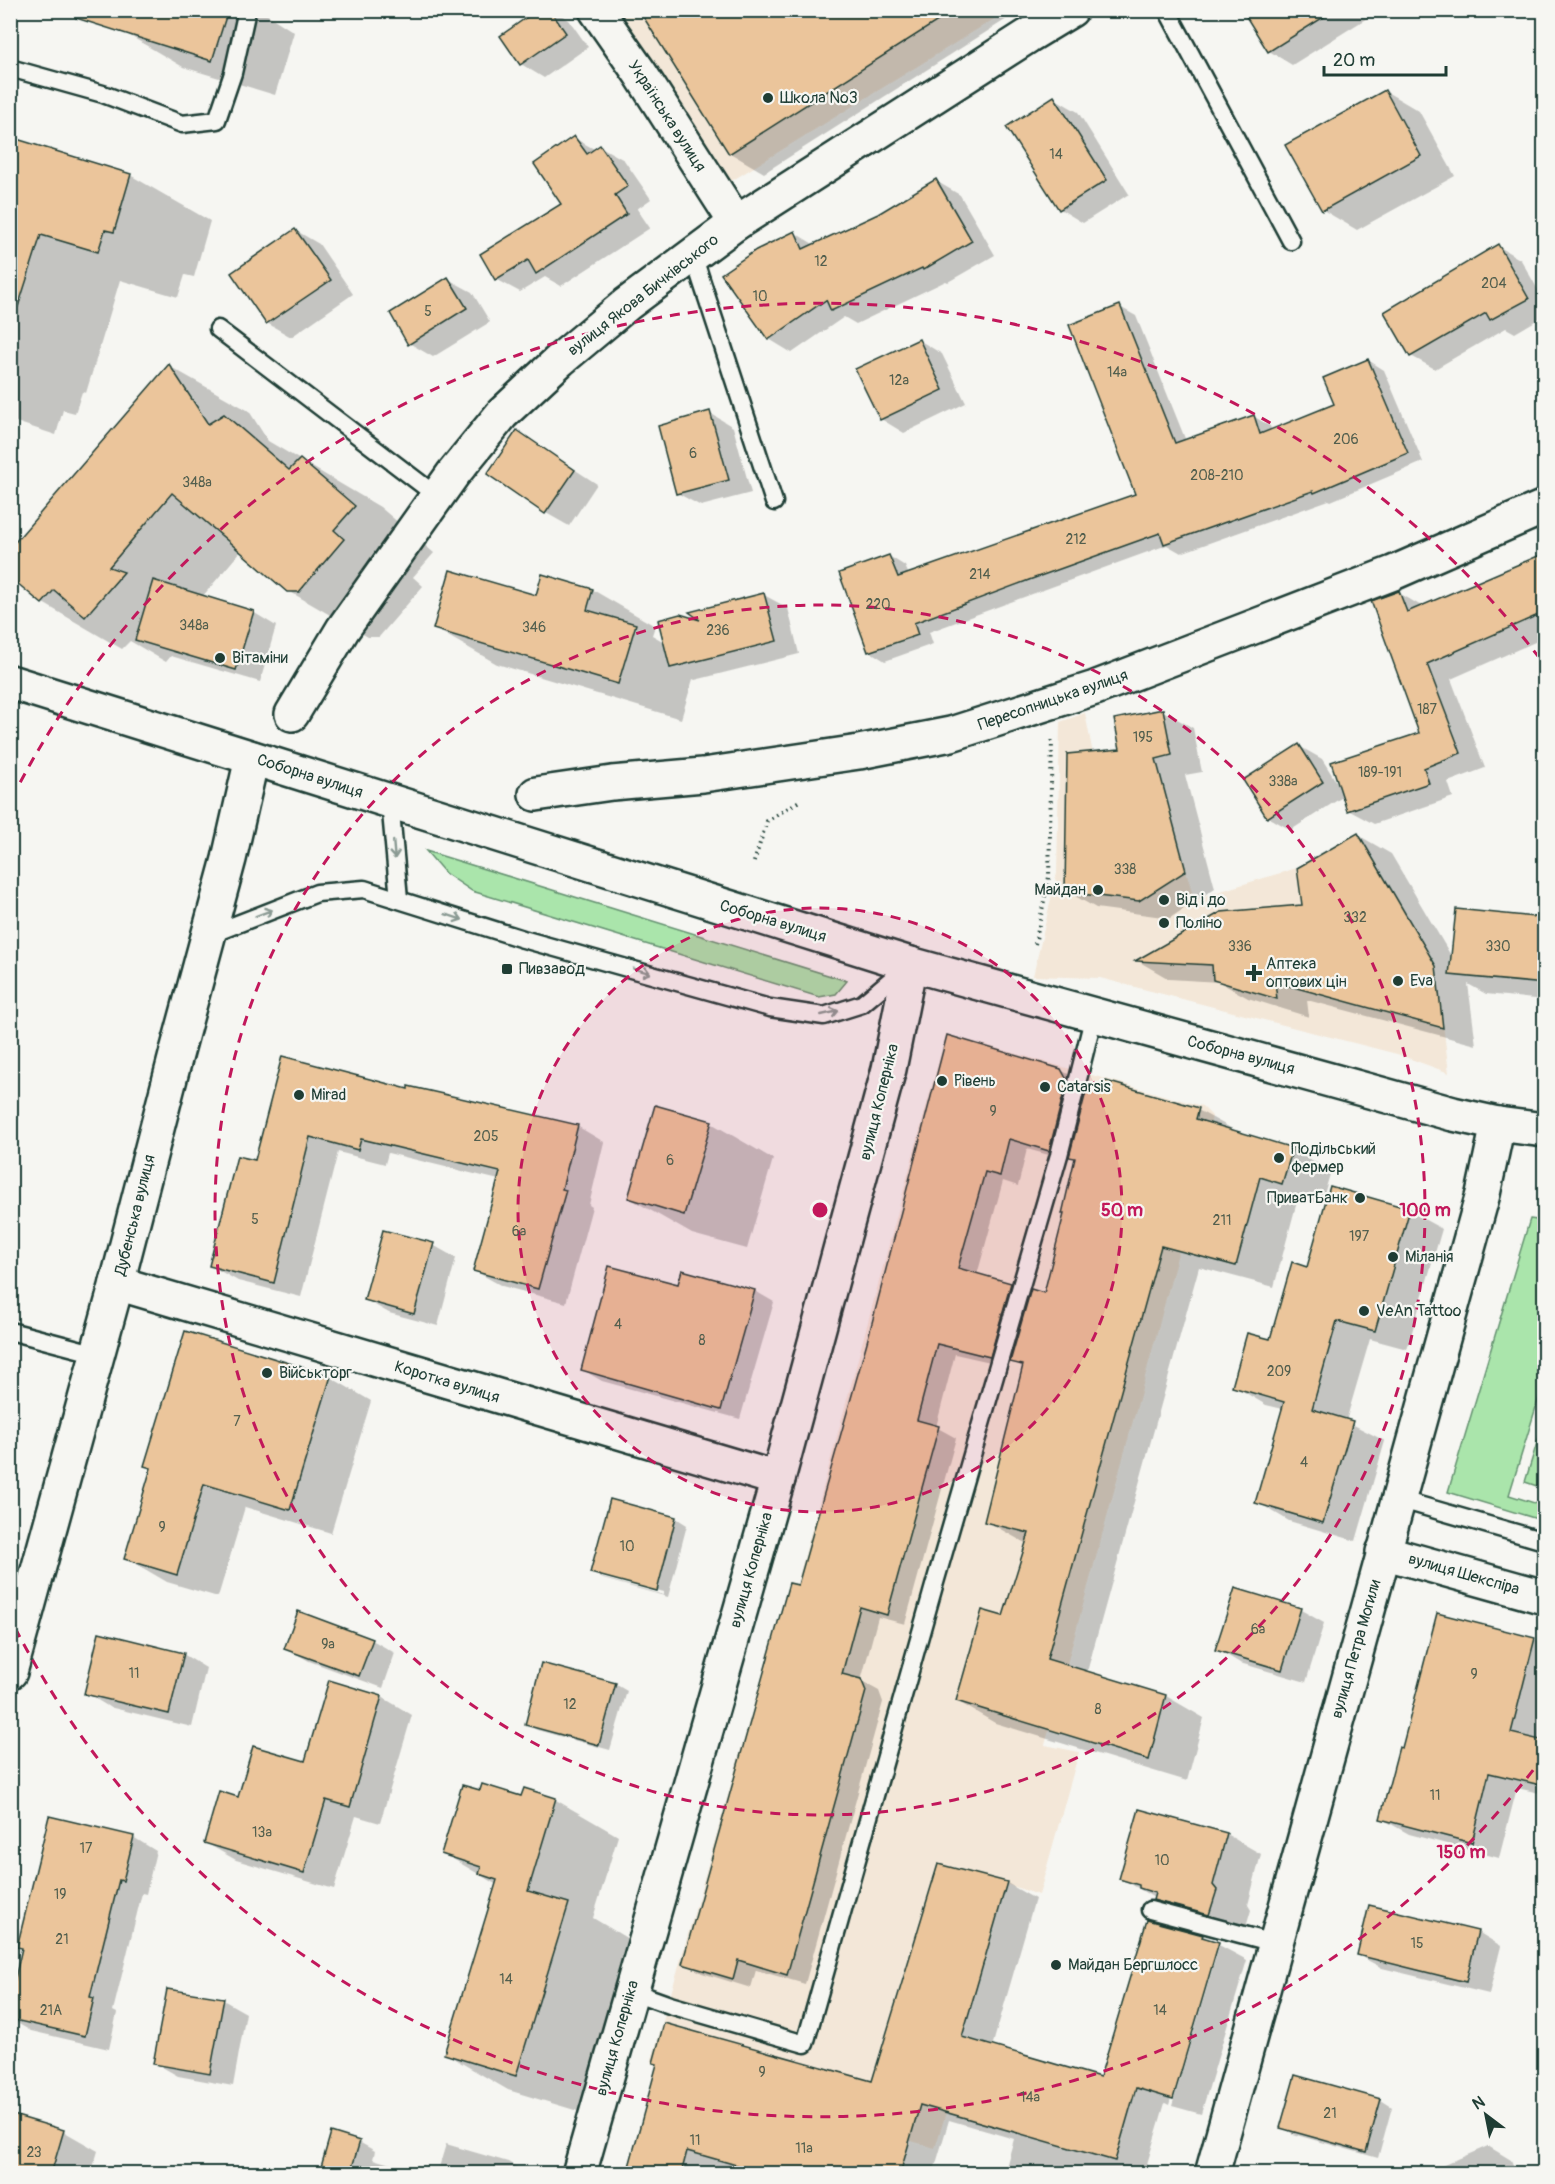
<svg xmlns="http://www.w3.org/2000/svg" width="1555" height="2184" font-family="Pangolin,sans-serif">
	<rect width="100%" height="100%" fill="#f6f6f2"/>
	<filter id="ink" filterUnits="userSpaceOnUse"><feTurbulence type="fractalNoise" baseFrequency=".0167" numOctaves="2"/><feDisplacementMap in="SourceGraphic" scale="12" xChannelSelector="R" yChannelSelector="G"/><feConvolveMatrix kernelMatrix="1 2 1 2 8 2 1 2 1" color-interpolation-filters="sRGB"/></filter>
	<g filter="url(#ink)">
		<g fill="#f3e7d8">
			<polygon points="613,11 1007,11 725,185"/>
			<polygon points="1085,713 1104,810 1165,794 1194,899 1297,868 1358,833 1436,966 1449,1073 1397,1054 1100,978 1033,976 1057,873 1060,722"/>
			<polygon points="946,1034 1202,1106 1212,1116 1205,1151 1158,1329 1045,1745 1079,1752 1039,1895 954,1867 895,2042 962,2061 935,2148 651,2063 789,1582 797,1584"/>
		</g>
		<g fill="#aae5ab" stroke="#649170" stroke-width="1.5">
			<polygon points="426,851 847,981 836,994 819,997 472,891 445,873"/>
			<polygon points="1530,1219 1544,1221 1544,1381 1509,1495 1544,1506 1544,1521 1448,1492"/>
			<polygon points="1544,1420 1544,1465 1537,1486 1525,1482"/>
		</g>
		<g fill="#0003" fill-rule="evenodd">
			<polygon points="113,10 260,10 294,32 275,95 183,67 120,30"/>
			<polygon points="540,10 553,10 569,20 588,47 544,78 521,64"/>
			<polygon points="640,10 1021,10 764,173 730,153"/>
			<polygon points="1244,10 1380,10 1292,65 1269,51"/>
			<polygon points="1385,91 1419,111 1455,176 1357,230 1323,210"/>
			<polygon points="1054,98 1078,112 1129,194 1083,223 1060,209"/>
			<polygon points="10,138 130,175 210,221 194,277 185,275 178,297 120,280 86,393 82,392 75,413 63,410 56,435 10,420"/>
			<polygon points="574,138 596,150 601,147 624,160 651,199 637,209 650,228 561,286 545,277 520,292 496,279 563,205"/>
			<polygon points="936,181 960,195 995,255 948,282 946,281 856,324 844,317 792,353 769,339 795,233 815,245 879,215"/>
			<polygon points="295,230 319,244 353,294 291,337 267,323 233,273"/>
			<polygon points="1498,246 1521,260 1544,300 1544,316 1515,333 1506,328 1435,369 1411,356"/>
			<polygon points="448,279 472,292 490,322 433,357 409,343"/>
			<polygon points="1120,307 1136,316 1186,441 1253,416 1270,426 1272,431 1336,405 1368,360 1384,370 1423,462 1331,501 1329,500 1181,553 1167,545 1046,589 929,632 933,644 885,661 869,651 889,556 905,566 909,575 1137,495"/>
			<polygon points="919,340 942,354 966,403 904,433 881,419"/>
			<polygon points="169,366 249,411 268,441 380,507 434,553 413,577 423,586 379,637 368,637 287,590 241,551 202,597 253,612 276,626 260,682 171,656 166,662 130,641 122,649 43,603"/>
			<polygon points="710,413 733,427 751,493 701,506 677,493"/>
			<polygon points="517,432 597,484 569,526 546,513"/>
			<polygon points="1544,555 1544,638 1451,679 1485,768 1448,782 1453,797 1374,824 1348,810 1344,796 1291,830 1268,817 1299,746 1322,759 1339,786 1421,734 1399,593 1423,607"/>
			<polygon points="543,576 593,590 655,626 652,635 666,643 764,595 788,608 799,654 695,680 693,679 681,719 497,664 434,628 537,596"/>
			<polygon points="1163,711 1193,728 1202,772 1185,775 1215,888 1170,918 1096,908 1066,891 1122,751"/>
			<polygon points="1358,835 1391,854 1453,959 1544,920 1544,1000 1486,994 1468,984 1476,1045 1307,1000 1309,1017 1248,998 1219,982 1169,979 1138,961 1304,907"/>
			<path d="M 948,1037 L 1061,1070 L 1080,1081 L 1085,1092 L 1084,1095 L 1106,1083 L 1198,1110 L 1236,1131 L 1292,1149 L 1331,1171 L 1321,1204 L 1298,1198 L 1274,1287 L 1199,1267 L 1087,1672 L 1166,1696 L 1204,1718 L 1187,1781 L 995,1723 L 957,1701 L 1004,1617 L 1027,1544 L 986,1521 L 1024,1368 L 1010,1360 L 1008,1366 L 955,1354 L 936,1427 L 956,1438 L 905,1624 L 878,1617 L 861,1681 L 879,1691 L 883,1702 L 805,1984 L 756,1970 L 751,1988 L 702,1973 L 684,1963 L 799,1587 L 868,1342 ZM 1027,1149 L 1067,1160 L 1069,1155 L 1076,1159 L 1045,1295 L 1030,1296 L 1010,1285 L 977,1275 L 1003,1181 L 1018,1186 Z"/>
			<polygon points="409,1090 577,1126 604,1142 589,1205 592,1207 566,1303 502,1286 475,1271 499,1180 388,1153 385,1164 338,1152 301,1297 238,1281 211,1266 256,1162"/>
			<polygon points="711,1123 773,1159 747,1249 692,1234 629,1198"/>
			<polygon points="1409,1211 1442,1229 1407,1349 1370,1339 1346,1421 1385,1441 1356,1541 1289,1521 1257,1502 1283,1409 1266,1405 1234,1386 1271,1341 1308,1269"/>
			<polygon points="433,1245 456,1258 438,1326 389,1313 366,1300"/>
			<polygon points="683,1272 755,1291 774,1302 740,1419 602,1381 583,1370 679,1286"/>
			<polygon points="330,1377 371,1401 331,1533 245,1507 218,1597 167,1582 126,1558 152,1469 146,1465"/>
			<path d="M 611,1501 L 676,1518 L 687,1525 L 668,1597 L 603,1579 L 591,1572 ZM 602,1575 L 664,1592 L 664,1595 L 602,1578 Z"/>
			<polygon points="1236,1590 1301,1610 1324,1623 1306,1682 1240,1663 1217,1649"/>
			<polygon points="1438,1615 1544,1642 1544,1794 1517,1788 1499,1858 1409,1834 1382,1819 1403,1750"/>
			<polygon points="372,1640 395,1653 383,1688 309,1661 286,1648"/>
			<polygon points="183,1654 206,1668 192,1727 109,1707 86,1693"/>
			<polygon points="330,1682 382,1697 412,1715 380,1823 356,1816 334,1889 236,1860 206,1843 239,1799 306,1763"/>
			<polygon points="615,1684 627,1691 610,1750 537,1730 526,1724"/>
			<polygon points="525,1790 556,1800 618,1836 593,1918 630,1940 578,2111 508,2090 446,2054 497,1885 443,1853 481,1792 522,1798"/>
			<polygon points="1226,1834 1261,1854 1248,1905 1251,1910 1244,1934 1189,1919 1121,1878"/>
			<polygon points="133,1837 156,1851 146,1894 142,1893 113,2011 117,2013 109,2049 31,2031 10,2019"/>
			<polygon points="1007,1883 1035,1899 992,2047 1101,2079 1148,1922 1202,1936 1247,1960 1201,2114 1172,2106 1219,1946 1216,1946 1169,2105 1165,2103 1144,2174 1004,2174 1014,2139 949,2120 933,2174 743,2174 716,2166 714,2174 628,2174 659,2065 873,2083"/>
			<polygon points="1478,1932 1501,1946 1489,1994 1382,1968 1358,1955"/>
			<polygon points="223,2000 246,2013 233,2086 178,2076 155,2063"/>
			<polygon points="1381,2100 1392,2107 1378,2158 1293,2134 1282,2127"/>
			<polygon points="63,2131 98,2151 91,2174 10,2174"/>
			<polygon points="359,2142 375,2151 373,2159 425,2174 320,2174"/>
			<polygon points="446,2144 508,2162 524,2171 523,2174 437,2174"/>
			<polygon points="1488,2146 1511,2160 1517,2174 1423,2174"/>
		</g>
		<g fill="#ebc59b" stroke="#1f3d34" stroke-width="1.5">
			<polygon points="77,10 228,10 212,61 76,18"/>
			<polygon points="537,10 550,10 566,33 520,65 500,36"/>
			<polygon points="639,10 955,10 729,154"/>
			<polygon points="1242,10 1335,10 1268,52"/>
			<polygon points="1385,90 1421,156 1322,211 1285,145"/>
			<polygon points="1054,96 1107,180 1059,210 1006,127"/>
			<polygon points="574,136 587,154 600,145 628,186 615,195 627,214 536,274 528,260 495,280 480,254 561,204 534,164"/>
			<polygon points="10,137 131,174 114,232 105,230 98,252 41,235 18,307 10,306"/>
			<polygon points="936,179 972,241 923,270 922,268 831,311 826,300 768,340 721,274 756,250 795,231 803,249 878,214"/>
			<polygon points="295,229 331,280 266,324 231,273"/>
			<polygon points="1498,244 1529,299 1490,320 1486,313 1410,357 1384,312"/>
			<polygon points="448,277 467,308 408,345 390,313"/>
			<polygon points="1120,305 1175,443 1254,415 1260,434 1334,404 1323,378 1368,359 1408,453 1314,493 1313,491 1164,544 1160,533 1029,580 914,623 918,635 868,652 839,573 889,555 898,577 1135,494 1069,325"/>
			<polygon points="919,339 943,390 880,420 855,369"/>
			<polygon points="169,364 208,424 224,414 289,470 300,459 355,506 334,530 344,539 299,592 287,592 172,493 109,567 124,572 85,617 54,590 42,604 10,577 10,548"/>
			<polygon points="710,411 729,480 676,494 658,426"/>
			<polygon points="517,430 575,470 545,514 487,474"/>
			<polygon points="1545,553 1545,612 1427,664 1461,753 1424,768 1429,783 1347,811 1331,762 1419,733 1371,601 1399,591 1407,612"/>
			<polygon points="450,570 536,595 542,574 593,589 587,610 636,624 618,684 433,629"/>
			<polygon points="153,580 254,611 236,670 135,640"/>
			<polygon points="764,593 777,641 670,668 658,620 680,614 700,620 689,612"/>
			<polygon points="1163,709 1172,755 1156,759 1186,871 1139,901 1065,892 1067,754 1120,749 1114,719"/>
			<polygon points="1299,744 1323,782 1267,818 1243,780"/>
			<polygon points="1358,833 1436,966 1443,1028 1275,982 1277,999 1213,980 1212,965 1135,961 1221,912 1302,905 1297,868"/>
			<polygon points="1456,909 1545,918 1545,984 1449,975"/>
			<polygon points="947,1035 1061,1069 1067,1080 1049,1151 1009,1139 1000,1176 985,1172 958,1268 1011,1283 990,1357 937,1344 917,1420 939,1426 887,1615 860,1607 842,1674 861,1679 866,1691 787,1975 738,1960 733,1979 682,1964 789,1583 798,1585 867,1342"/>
			<polygon points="282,1056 408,1089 408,1086 578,1125 562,1189 566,1190 538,1289 473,1271 500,1172 361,1139 358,1150 310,1137 274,1283 209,1266 237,1156 255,1160"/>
			<polygon points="1106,1081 1199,1108 1196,1119 1293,1148 1282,1184 1260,1177 1236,1266 1161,1246 1047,1659 1166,1695 1149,1760 956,1701 982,1610 1003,1616 1029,1533 984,1522 1023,1365 1010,1362 1031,1289 1044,1293 1064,1214 1062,1214 1075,1158 1069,1157 1086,1092"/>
			<polygon points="655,1105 712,1121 684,1215 628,1198"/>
			<polygon points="1330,1186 1410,1209 1375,1331 1337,1321 1312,1409 1353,1421 1323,1523 1255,1503 1284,1402 1232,1387 1247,1333 1270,1339 1292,1262 1307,1267"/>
			<polygon points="383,1230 434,1243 414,1314 364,1300"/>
			<polygon points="609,1266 678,1284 682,1270 755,1290 721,1410 581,1370"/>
			<polygon points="185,1331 331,1376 290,1510 204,1484 177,1575 124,1559 151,1468 144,1466"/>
			<polygon points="610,1499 676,1517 657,1591 590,1573"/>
			<polygon points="1235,1588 1301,1608 1282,1670 1215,1650"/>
			<polygon points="298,1611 373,1639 359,1676 284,1649"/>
			<polygon points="1437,1613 1535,1638 1511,1733 1545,1741 1545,1786 1489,1773 1472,1843 1380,1819 1399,1747 1402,1748"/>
			<polygon points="99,1632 184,1653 169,1714 84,1694"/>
			<polygon points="541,1663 616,1683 599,1745 525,1725"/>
			<polygon points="329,1680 382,1696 350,1807 326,1800 304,1873 204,1843 219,1791 238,1797 253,1746 305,1761"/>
			<polygon points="482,1784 521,1796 524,1788 556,1798 528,1891 569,1903 516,2076 444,2054 497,1880 479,1874 481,1867 441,1854 462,1785 480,1790"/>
			<polygon points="1139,1809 1227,1833 1213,1885 1217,1890 1209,1915 1153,1900 1155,1893 1139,1888 1139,1885 1119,1879"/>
			<polygon points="49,1816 134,1836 123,1881 119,1880 90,1997 94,1998 85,2036 10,2019 10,2000 22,1948 17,1947"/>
			<polygon points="938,1864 1007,1882 962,2037 1100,2077 1147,1920 1203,1935 1202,1937 1219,1942 1173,2099 1136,2088 1115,2161 920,2105 900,2174 768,2174 687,2151 681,2174 627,2174 657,2064 653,2063 664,2023 872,2081"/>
			<polygon points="1369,1905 1478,1931 1466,1982 1357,1955"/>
			<polygon points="167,1989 224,1998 210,2074 153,2064"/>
			<polygon points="1295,2075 1381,2099 1366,2152 1280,2128"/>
			<polygon points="10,2114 64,2130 51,2174 10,2174"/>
			<polygon points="331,2132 360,2141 350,2174 319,2174"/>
		</g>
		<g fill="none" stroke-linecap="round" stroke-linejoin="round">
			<g stroke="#1f3d34" stroke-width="21">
				<g id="service">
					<polyline points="1167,10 1291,241"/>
					<polyline points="10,68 103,94 182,124 217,120 233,73 247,10"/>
					<polyline points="693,255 774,502"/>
					<polyline points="218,329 437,496"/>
					<polyline points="390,801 399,899"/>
					<polyline points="209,935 317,893 364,889 523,939 770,1008 824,1016 862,1004 907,966"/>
					<polyline points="10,1331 97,1354"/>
					<polyline points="1398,1499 1544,1541"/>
					<polyline points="1150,1910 1274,1943"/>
					<polyline points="631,1991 670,2005 805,2044 934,1586 1059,1155 1094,1015"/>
				</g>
			</g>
			<g stroke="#1f3d34" stroke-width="38">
				<g id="minor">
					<polyline points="596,10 640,73 736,223"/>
					<polyline points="292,714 343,629 453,474 502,414 560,360 627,304 736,223 1028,36 1071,10"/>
					<polyline points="536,794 612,783 703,775 859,752 951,734 1095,688 1393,573 1544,507"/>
					<polyline points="117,1283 778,1479"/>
					<polyline points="1383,1552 1544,1597"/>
					<polyline points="579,2174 778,1479 889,1069 910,964"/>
					<polyline points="1212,2174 1483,1194 1498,1124"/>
				</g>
			</g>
			<g stroke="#1f3d34" stroke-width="38">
				<g id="primary">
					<polyline points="10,682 910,964 1453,1114 1498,1124 1544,1130"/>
					<polyline points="10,1672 117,1283 176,1055 229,859 252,758"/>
				</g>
			</g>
			<g stroke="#1f3d34" stroke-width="4" stroke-dasharray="1.5 4.5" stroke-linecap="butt">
				<polyline points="10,13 12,10"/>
				<polyline points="754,862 767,821 801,800"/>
				<polyline points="1035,944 1049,877 1052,739"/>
			</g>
			<use href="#service" stroke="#f6f6f2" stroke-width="16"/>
			<use href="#minor" stroke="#f6f6f2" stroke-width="33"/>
			<use href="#primary" stroke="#f6f6f2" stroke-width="33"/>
		</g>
		<defs><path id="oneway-shaft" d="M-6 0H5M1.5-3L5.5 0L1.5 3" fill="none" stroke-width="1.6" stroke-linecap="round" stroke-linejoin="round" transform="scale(1.5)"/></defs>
		<g stroke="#8a9a93">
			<use href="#oneway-shaft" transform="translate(394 850) rotate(85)"/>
			<use href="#oneway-shaft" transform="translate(264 913) rotate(-21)"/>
			<use href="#oneway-shaft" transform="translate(454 917) rotate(18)"/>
			<use href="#oneway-shaft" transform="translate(642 971) rotate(15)"/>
			<use href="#oneway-shaft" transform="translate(830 1013) rotate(-13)"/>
		</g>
	</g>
	<circle cx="820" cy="1210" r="302" fill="#c2185b" fill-opacity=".12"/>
	<g fill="none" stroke="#c2185b" stroke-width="3" stroke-dasharray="10 8">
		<circle cx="820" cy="1210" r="302"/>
		<circle cx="820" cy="1210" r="605"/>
		<path d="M1544 1756A907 907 0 0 1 12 1622M12 798A907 907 0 0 1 1544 664"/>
	</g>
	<g fill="#1f3d34" stroke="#f6f6f2" stroke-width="2">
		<circle cx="768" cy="98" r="6"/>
		<circle cx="220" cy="658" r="6"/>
		<circle cx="1098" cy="890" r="6"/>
		<circle cx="1164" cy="900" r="6"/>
		<circle cx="1164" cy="923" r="6"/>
		<rect x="501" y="963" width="12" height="12" rx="3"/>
		<path d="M1251 964h6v6h6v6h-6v6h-6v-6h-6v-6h6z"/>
		<circle cx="1398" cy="981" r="6"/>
		<circle cx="942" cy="1081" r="6"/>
		<circle cx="1045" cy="1087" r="6"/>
		<circle cx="299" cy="1095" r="6"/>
		<circle cx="1279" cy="1158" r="6"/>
		<circle cx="1360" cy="1198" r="6"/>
		<circle cx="1393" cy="1257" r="6"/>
		<circle cx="1364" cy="1311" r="6"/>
		<circle cx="267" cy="1373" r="6"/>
		<circle cx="1056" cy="1965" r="6"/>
	</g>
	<g text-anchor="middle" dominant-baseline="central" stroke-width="4.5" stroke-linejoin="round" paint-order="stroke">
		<g font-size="14" fill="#525f4e">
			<text x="1056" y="154">14</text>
			<text x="821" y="261">12</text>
			<text x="1494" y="283">204</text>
			<text x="760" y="296">10</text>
			<text x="428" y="311">5</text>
			<text x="1117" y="372">14а</text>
			<text x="899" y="380">12а</text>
			<text x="1346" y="439">206</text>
			<text x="693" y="453">6</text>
			<text x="1217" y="475">208-210</text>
			<text x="197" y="482">348а</text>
			<text x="1076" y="539">212</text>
			<text x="980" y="574">214</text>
			<text x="878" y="604">220</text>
			<text x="194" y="625">348а</text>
			<text x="534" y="627">346</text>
			<text x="718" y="630">236</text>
			<text x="1427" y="709">187</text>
			<text x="1143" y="737">195</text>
			<text x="1380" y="772">189-191</text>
			<text x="1283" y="781">338а</text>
			<text x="1125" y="869">338</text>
			<text x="1355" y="917">332</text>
			<text x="1240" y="946">336</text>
			<text x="1498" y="946">330</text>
			<text x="993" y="1111">9</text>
			<text x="486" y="1136">205</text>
			<text x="670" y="1160">6</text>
			<text x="255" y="1219">5</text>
			<text x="1222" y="1220">211</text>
			<text x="519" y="1231">6а</text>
			<text x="1359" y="1236">197</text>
			<text x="618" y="1324">4</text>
			<text x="702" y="1340">8</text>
			<text x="1279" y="1371">209</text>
			<text x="237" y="1421">7</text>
			<text x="1304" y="1462">4</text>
			<text x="162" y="1527">9</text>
			<text x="627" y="1546">10</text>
			<text x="1258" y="1629">6а</text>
			<text x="328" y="1644">9а</text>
			<text x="134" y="1673">11</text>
			<text x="1474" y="1674">9</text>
			<text x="570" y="1704">12</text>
			<text x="1098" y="1709">8</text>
			<text x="1435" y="1795">11</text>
			<text x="262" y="1832">13а</text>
			<text x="86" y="1848">17</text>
			<text x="1162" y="1860">10</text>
			<text x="60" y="1894">19</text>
			<text x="62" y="1939">21</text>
			<text x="1417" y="1943">15</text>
			<text x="506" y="1979">14</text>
			<text x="51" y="2010">21А</text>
			<text x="1160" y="2010">14</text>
			<text x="762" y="2072">9</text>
			<text x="1030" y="2097">14а</text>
			<text x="1330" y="2113">21</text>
			<text x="695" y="2140">11</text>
			<text x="804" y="2148">11а</text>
			<text x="34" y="2152">23</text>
		</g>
		<g font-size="16" fill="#1f3d34" stroke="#f6f6f2" text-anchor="start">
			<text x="780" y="98">Школа №3</text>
			<text x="232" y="658">Вітаміни</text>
			<text x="1086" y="890" text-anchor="end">Майдан</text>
			<text x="1176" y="900">Від і до</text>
			<text x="1176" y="923">Поліно</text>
			<text x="1266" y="964">Аптека<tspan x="1266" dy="18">оптових цін</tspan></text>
			<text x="519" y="969">Пивзавод</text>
			<text x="1410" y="981">Eva</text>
			<text x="954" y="1081">Рівень</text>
			<text x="1057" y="1087">Catarsis</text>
			<text x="311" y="1095">Mirad</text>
			<text x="1291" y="1149">Подільський<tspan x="1291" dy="18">фермер</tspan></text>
			<text x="1348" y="1198" text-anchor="end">ПриватБанк</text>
			<text x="1405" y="1257">Міланія</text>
			<text x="1376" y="1311">VeAn Tattoo</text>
			<text x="279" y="1373">Військторг</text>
			<text x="1068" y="1965">Майдан Бергшлосс</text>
		</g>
		<g font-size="16" fill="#1f3d34" stroke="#f6f6f2">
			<text transform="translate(667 116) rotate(57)">Українська вулиця</text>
			<text transform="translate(643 295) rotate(-38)">вулиця Якова Бичківського</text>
			<text transform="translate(1053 700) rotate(-19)">Пересопницька вулиця</text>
			<text transform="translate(310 776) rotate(18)">Соборна вулиця</text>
			<text transform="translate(773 921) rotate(17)">Соборна вулиця</text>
			<text transform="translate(1241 1055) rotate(15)">Соборна вулиця</text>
			<text transform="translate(879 1102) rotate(-76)">вулиця Коперніка</text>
			<text transform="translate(135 1215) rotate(-76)">Дубенська вулиця</text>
			<text transform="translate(447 1382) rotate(17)">Коротка вулиця</text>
			<text transform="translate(751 1570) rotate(-74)">вулиця Коперніка</text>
			<text transform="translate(1464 1574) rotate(16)">вулиця Шекспіра</text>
			<text transform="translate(1356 1649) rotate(-74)">вулиця Петра Могили</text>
			<text transform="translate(617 2038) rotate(-74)">вулиця Коперніка</text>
		</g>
	</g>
	<circle cx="820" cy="1210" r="9" fill="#c2185b" stroke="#f6f6f2" stroke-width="3"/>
	<g font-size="18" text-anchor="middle" font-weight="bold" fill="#c2185b" stroke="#f6f6f2" stroke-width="4.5" stroke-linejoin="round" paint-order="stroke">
		<text x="1122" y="1216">50 m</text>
		<text x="1425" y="1216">100 m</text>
		<text x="1461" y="1858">150 m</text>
	</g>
	<rect width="1555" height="2184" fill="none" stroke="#f6f6f2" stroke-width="36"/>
	<rect x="18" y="18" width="1519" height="2148" fill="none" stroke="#1f3d34" stroke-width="2" filter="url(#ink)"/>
	<g transform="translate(1486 2115) rotate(328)" stroke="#f6f6f2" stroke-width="4.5" paint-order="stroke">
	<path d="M0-4.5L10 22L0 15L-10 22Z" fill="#1f3d34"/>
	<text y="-9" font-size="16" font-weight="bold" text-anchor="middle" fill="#1f3d34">N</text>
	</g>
	<path d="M1324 66v9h122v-9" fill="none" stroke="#1f3d34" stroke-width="3"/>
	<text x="1333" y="66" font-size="18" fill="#1f3d34" stroke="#f6f6f2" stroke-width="4.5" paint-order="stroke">20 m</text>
</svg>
